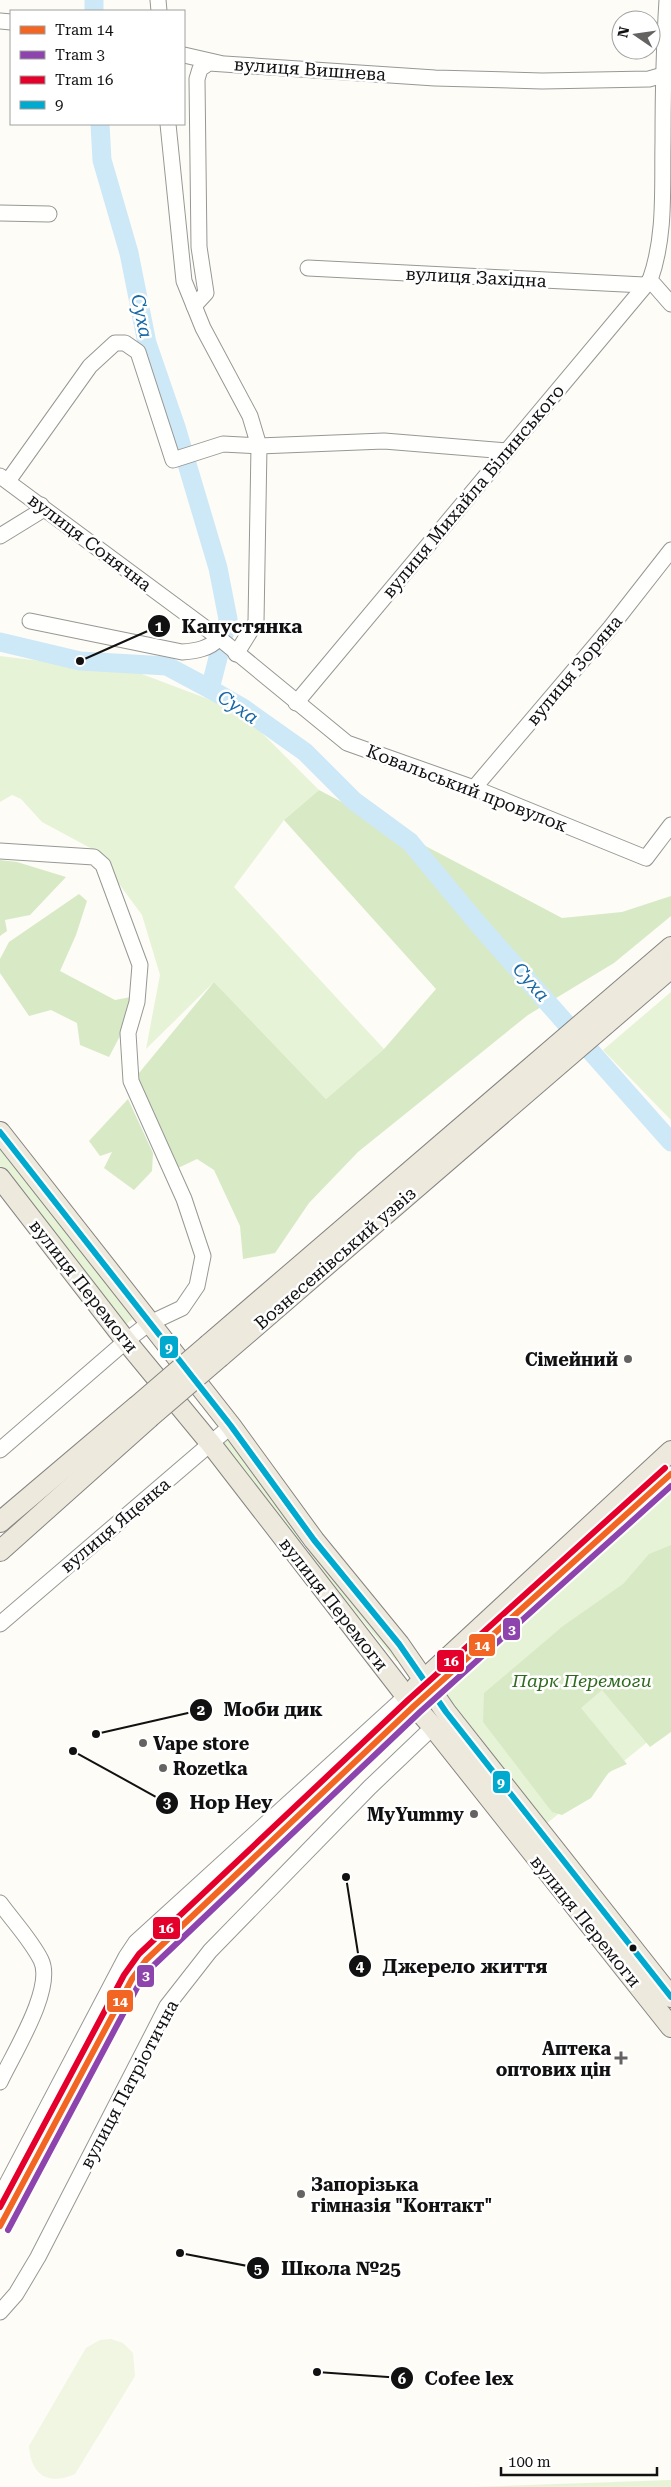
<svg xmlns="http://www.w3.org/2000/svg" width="671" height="2487" font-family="'Roboto Serif',serif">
	<rect width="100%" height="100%" fill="#fdfcf7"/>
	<g fill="#e7f3d7">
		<polygon points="0,656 139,673 240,711 319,790 284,820 234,887 384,1049 326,1099 214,982 146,1049 160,975 142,915 94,850 42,822 21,799 12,795 0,802"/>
		<polygon points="671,992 671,1120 603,1050"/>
		<polygon points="0,1143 135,1317 124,1326 0,1166"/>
		<polygon points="223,1439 229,1439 303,1534 302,1541 297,1545 221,1441"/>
		<polygon points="671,1480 671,1723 546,1824 442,1690"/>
		<polygon points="309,1552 318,1555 400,1661 396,1661 342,1596 323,1584 306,1555"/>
		<polygon points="671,2480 671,2487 475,2487"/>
	</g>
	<g fill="#d8eac5">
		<polygon points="319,790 562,918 622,912 671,896 671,916 614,963 528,1015 358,1152 309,1203 275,1253 243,1259 240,1226 214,1170 197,1159 176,1169 139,1086 139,1073 214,982 326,1099 384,1049 436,989 284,820"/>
		<polygon points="0,860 17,862 66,877 30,915 5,920 7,931 0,936"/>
		<polygon points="79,894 87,901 76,935 60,971 115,1000 131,997 132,1013 109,1057 80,1045 77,1023 51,1010 29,1016 0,973 0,959 9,942"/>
		<polygon points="128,1099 153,1153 152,1171 134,1190 104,1168 112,1152 100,1156 89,1141"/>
		<polygon points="671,1545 671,1732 650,1747 602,1690 581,1708 627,1764 609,1772 591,1798 562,1815 552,1812 483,1722 484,1693 563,1626 623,1584 649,1554"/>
	</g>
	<path fill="#f0f6e1" d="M 111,2339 L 123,2343 L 133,2353 L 135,2376 L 75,2474 C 48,2486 31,2475 29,2446 L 86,2348 L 100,2340 Z"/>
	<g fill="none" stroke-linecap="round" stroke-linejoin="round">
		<g stroke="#cde8f7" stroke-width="19">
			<polyline points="94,0 94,11"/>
			<polyline points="100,124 102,160 129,253 147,343 176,427 218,568 228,619 210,689 243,708 305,752 354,801 410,842 478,924 671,1142"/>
			<polyline points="0,642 80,661 167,666 210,689"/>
		</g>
		<g stroke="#979795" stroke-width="17">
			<g id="minor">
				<polyline points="158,0 159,11"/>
				<path d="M 667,0 C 664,47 663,94 663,141 C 662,186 666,236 650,280 L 671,304"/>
				<polyline points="0,21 11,22"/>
				<polyline points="184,55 219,63"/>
				<polyline points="0,213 49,214"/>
				<polyline points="308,268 644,285"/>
				<polyline points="194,306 206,293 199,247 197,79 200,69 209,63 435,78 542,81 649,79 663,75"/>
				<polyline points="0,476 219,638 347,743 474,788 646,858 671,825"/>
				<polyline points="8,481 90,366 115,343 125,343 138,352 173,460 223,444 259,446 250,416 203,328 184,281 168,124"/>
				<polyline points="0,536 39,512 41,505"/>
				<path d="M 30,621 L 182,652 C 195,651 210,649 219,638"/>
				<polyline points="236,654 256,622 259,446 384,441 507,451"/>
				<polyline points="296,703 650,280"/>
				<polyline points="474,788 610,628 671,550"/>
				<polyline points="0,851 94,857 103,865 140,965 137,1002 128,1033 131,1081 184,1199 203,1256 197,1286 182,1308 148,1324 126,1341 0,1450"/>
				<polyline points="0,1624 231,1426"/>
				<path d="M 0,1903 C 13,1921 31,1940 41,1960 C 55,1988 13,2054 0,2082"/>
				<polyline points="0,2197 126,1957 136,1942 406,1696"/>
				<polyline points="0,2312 16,2294 38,2257 167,2006 210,1951 370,1787 433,1727"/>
			</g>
		</g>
		<g stroke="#858482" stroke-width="22">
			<g id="major">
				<polyline points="0,1132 231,1426 314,1540 399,1644 446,1712 671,1997"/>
				<polyline points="0,1178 126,1341 211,1444 406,1696 433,1727 671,2027"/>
				<polyline points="209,1344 671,947"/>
				<polyline points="220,1357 671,968"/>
				<polyline points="0,1522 137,1406"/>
				<polyline points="0,1551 149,1418"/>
				<polyline points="416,1687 671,1451"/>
			</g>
		</g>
		<use href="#minor" stroke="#fffffe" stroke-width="15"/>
		<use href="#major" stroke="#ede9dc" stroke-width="20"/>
		<g stroke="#858482" stroke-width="22" stroke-linecap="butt">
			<g id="major-bridge">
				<polyline points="137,1406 209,1344"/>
				<polyline points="149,1418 220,1357"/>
			</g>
		</g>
		<use href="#major-bridge" stroke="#ede9dc" stroke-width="20"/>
		<g stroke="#fff" stroke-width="10">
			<polyline id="bus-1" points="0,1132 231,1426 314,1540 399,1644 446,1712 671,1997"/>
		</g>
		<use href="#bus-1" stroke="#00a9ce" stroke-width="6"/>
		<g stroke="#fff" stroke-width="10">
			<polyline id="tram-1" points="0,2226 132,1979 146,1960 414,1706 671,1474"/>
		</g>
		<g stroke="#fff" stroke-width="10">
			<polyline id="tram-2" points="8,2230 139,1984 153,1966 420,1712 671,1486"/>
		</g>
		<g stroke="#fff" stroke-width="10">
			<polyline id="tram-3" points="0,2207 124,1975 139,1954 408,1700 665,1468"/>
		</g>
		<use href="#tram-1" stroke="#f26522" stroke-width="6"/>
		<use href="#tram-2" stroke="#8e44ad" stroke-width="6"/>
		<use href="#tram-3" stroke="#e4002b" stroke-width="6"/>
	</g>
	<g fill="#646362" stroke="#fff" stroke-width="2">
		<circle cx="628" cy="1359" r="5"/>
		<circle cx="143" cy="1743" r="5"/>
		<circle cx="163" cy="1768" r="5"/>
		<circle cx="474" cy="1814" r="5"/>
		<path d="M618.5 2050.5h5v5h5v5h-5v5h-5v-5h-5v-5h5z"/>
		<circle cx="301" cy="2194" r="5"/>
	</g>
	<circle fill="#111" stroke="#fff" stroke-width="2" cx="633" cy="1948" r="4.5"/>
	<g text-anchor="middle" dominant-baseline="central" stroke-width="5" stroke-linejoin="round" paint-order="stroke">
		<g font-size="18" fill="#111" stroke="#fff">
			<text transform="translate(310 69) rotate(4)">вулиця Вишнева</text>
			<text transform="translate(476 277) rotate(3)">вулиця Західна</text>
			<text transform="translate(473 491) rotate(-50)">вулиця Михайла Білинського</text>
			<text transform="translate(90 542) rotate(37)">вулиця Сонячна</text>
			<text transform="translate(574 670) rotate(-50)">вулиця Зоряна</text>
			<text transform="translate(467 788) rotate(21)">Ковальський провулок</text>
			<text transform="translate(335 1258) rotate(-41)">Вознесенівський узвіз</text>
			<text transform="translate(84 1286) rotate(52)">вулиця Перемоги</text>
			<text transform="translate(115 1525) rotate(-40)">вулиця Яценка</text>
			<text transform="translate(334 1604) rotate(52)">вулиця Перемоги</text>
			<text transform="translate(586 1921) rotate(51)">вулиця Перемоги</text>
			<text transform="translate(129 2084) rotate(-62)">вулиця Патріотична</text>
		</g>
		<g font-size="18" font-weight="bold" fill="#111" stroke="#fff" text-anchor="end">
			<text x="618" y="1359">Сімейний</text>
			<text x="153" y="1743" text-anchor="start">Vape store</text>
			<text x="173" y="1768" text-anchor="start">Rozetka</text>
			<text x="464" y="1814">MyYummy</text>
			<text x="611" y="2048">Аптека<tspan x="611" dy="21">оптових цін</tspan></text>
			<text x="311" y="2184" text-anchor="start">Запорізька<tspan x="311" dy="21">гімназія "Контакт"</tspan></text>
		</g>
		<g font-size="18" font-style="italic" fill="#2f6b1f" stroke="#fff">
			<text x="582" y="1680">Парк Перемоги</text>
		</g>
		<g font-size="19" font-style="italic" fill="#1768a6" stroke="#fff">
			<text transform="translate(142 316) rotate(78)">Суха</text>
			<text transform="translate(238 707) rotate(34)">Суха</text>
			<text transform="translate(531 982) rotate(49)">Суха</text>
		</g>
	</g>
	<path fill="none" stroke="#111" stroke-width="2" d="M80 661L159 626M96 1734L201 1710M73 1751L167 1803M346 1877L360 1966M180 2253L258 2268M317 2372L402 2378"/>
	<g fill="#111" stroke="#fff" stroke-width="2">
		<circle cx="80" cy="661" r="5"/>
		<circle cx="96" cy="1734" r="5"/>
		<circle cx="73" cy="1751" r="5"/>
		<circle cx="346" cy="1877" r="5"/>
		<circle cx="180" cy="2253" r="5"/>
		<circle cx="317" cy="2372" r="5"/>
		<circle cx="159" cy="626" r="12"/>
		<circle cx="201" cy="1710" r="12"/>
		<circle cx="167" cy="1803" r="12"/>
		<circle cx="360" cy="1966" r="12"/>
		<circle cx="258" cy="2268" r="12"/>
		<circle cx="402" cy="2378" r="12"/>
	</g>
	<g font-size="15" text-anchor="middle" font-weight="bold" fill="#fff">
		<text x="159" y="632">1</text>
		<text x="201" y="1715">2</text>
		<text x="167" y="1808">3</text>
		<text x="360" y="1971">4</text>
		<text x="258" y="2274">5</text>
		<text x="402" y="2384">6</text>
	</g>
	<g font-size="19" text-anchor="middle" font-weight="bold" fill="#111" stroke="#fff" stroke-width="5" stroke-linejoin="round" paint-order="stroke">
		<text x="242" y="633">Капустянка</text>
		<text x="273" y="1716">Моби дик</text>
		<text x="231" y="1809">Hop Hey</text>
		<text x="465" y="1973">Джерело життя</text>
		<text x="341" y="2275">Школа №25</text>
		<text x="469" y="2385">Cofee lex</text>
	</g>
	<g stroke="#fff" stroke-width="2">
		<rect x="159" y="1335" width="20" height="24" rx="5" fill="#00a9ce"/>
		<rect x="502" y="1617" width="19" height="24" rx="5" fill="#8e44ad"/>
		<rect x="468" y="1633" width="28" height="24" rx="5" fill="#f26522"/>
		<rect x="436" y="1649" width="29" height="24" rx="5" fill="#e4002b"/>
		<rect x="492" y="1770" width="19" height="24" rx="5" fill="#00a9ce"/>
		<rect x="152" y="1916" width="29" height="24" rx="5" fill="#e4002b"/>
		<rect x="136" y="1964" width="19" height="24" rx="5" fill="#8e44ad"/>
		<rect x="106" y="1989" width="28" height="24" rx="5" fill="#f26522"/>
	</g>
	<g font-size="14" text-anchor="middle" font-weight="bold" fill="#fff">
		<text x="169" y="1352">9</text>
		<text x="512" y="1634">3</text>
		<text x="482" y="1650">14</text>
		<text x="451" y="1666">16</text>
		<text x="501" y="1787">9</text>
		<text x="166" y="1933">16</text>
		<text x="146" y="1980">3</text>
		<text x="120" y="2006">14</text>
	</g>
	<rect x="10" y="10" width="175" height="115" fill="#ffffff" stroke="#a0a0a0"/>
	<rect x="20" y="26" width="25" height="8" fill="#f26522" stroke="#a0a0a0"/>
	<text x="55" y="35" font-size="15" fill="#111111">Tram 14</text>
	<rect x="20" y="51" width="25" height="8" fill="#8e44ad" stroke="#a0a0a0"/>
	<text x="55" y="60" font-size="15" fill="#111111">Tram 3</text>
	<rect x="20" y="76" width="25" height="8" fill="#e4002b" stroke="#a0a0a0"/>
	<text x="55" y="85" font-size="15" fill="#111111">Tram 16</text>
	<rect x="20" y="101" width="25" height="8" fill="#00a9ce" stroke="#a0a0a0"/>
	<text x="55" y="110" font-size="15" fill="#111111">9</text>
	<g transform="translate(636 35) rotate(283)"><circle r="24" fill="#ffffff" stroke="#a0a0a0"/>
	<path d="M0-4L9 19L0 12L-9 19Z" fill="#646362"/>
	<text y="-8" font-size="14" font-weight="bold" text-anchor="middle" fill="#111111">N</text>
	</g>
	<path d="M501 2467v8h156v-8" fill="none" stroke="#111111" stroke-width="2.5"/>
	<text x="508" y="2467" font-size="15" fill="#111111" stroke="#ffffff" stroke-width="4" paint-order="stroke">100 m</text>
</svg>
